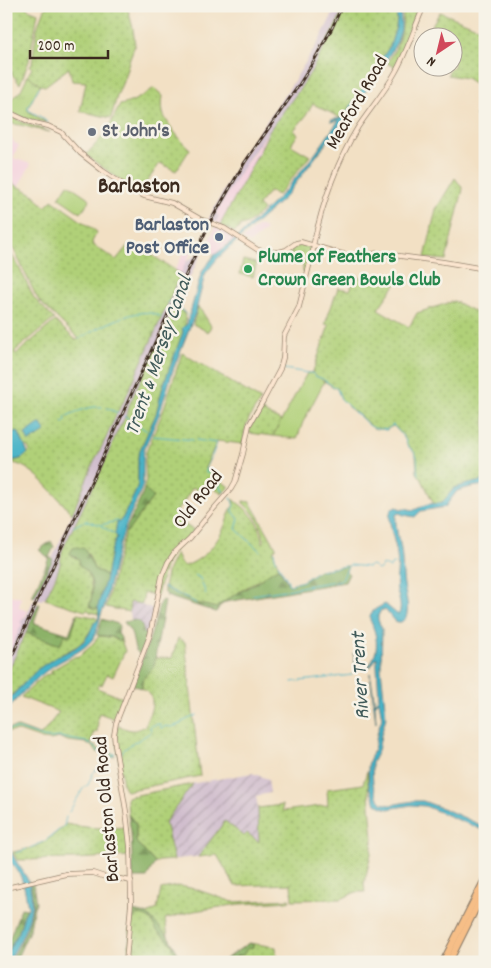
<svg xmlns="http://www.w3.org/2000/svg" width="491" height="968" font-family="Dekko,sans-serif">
	<defs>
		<pattern id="industrial-furrows" width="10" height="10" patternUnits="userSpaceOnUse" patternTransform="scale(1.25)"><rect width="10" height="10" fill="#d0bdcd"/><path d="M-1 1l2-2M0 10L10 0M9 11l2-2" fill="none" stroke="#aa9aa6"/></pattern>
		<pattern id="grass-dots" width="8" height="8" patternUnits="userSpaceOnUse" patternTransform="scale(1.25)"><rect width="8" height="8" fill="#b0d078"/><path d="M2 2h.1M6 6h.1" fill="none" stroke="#98b367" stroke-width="1.8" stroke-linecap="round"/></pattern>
		<pattern id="forest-firs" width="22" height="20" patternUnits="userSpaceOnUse" patternTransform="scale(1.25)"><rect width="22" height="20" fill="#8cb268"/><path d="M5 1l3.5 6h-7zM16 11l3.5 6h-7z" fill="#749155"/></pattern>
		<pattern id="park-tufts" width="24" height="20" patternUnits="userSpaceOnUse" patternTransform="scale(1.25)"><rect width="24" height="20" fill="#b0d078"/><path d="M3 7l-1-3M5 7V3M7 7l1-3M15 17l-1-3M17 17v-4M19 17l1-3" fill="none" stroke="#98b367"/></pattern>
	</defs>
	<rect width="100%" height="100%" fill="#f7f3e8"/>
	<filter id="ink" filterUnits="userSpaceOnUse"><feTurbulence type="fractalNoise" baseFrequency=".02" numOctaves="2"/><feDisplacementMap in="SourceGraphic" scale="10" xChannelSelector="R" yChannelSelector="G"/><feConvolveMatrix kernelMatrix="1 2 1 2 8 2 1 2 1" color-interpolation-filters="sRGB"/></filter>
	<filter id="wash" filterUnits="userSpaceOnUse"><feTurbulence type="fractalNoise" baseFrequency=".0096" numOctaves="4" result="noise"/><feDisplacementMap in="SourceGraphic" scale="20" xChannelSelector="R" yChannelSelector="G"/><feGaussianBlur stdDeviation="1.12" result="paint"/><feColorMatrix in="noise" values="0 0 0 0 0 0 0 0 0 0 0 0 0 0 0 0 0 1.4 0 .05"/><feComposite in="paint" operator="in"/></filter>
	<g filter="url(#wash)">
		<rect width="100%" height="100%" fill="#f2e0c4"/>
		<g fill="#f4cfdd">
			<polygon points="269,131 260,151 220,225 216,222 219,216 216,214 237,177"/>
			<polygon points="6,132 15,143 19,145 13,158 31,164 18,187 6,180"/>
			<polygon points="215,226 237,239 226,245 216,254 206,250"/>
			<polygon points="258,226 262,226 266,230 250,243 243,239"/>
			<polygon points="190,240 196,242 181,274 175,270"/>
			<polygon points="6,594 21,598 19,608 28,611 21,622 23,623 6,658"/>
		</g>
		<g fill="url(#industrial-furrows)">
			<polygon points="130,602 142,604 143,606 155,609 148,636 144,634 143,631 142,625 131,621 130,620 129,612"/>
			<polygon points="252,773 268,779 270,793 256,796 258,808 260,850 159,861 155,863 136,824 128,814 127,800 127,797 201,782"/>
		</g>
		<g fill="#d0bdcd">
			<polygon points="337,6 346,6 312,70 300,89 252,154 237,177 216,214 219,216 216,222 208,220 242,157 292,84 319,41"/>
			<polygon points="199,253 201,254 182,294 163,331 155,350 130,403 127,414 116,434 105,462 62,551 60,557 61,561 57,572 45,599 43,598 42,600 34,598 76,506 92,466 106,438 117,413 125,399 186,262"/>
			<polygon points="33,601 38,604 6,676 6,658 22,624 20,622 27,615"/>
		</g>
		<g fill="url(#grass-dots)" stroke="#767d4b">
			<polygon points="6,6 26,6 28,9 38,13 29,61 20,84 6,67"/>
			<polygon points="46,6 127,6 133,28 135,45 130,58 124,79 117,96 111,118 80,111 86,82 72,81 69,68 45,86 40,85 28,75 32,68 30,66 32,63 37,28 41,17 42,17"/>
			<polygon points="346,6 359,6 378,14 382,6 396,6 397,19 396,27 390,46 346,113 341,118 313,104 305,117 294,130 298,134 291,145 310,156 278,195 270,191 258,205 263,210 249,223 242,226 241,224 240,225 240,228 234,232 220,225 260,151 269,131 300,89 312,70"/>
			<path d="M 402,6 L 420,6 L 395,67 L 387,63 C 399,45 405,28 402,6 Z"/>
			<polygon points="440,12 479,28 485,15 485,119 476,116 483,89 466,78 448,75 450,68 454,68 454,38 424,38"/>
			<path d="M 154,88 L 163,96 C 162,102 162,107 163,113 C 165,121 183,144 190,149 L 176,171 L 160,163 L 140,192 L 124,183 L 86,155 L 105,134 L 120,105 C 132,103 144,95 154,88 Z"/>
			<path d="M 6,114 L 20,121 L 50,132 C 35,130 21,123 6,124 Z"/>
			<polygon points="455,178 463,189 446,260 425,258 436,209"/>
			<path d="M 6,180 L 33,194 L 45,207 L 52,200 L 97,232 L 92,242 L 93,245 L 116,260 L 129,244 L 150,254 L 181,274 L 125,399 L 117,413 L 106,438 L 92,466 L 72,514 C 57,498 36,467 13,463 L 13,461 L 21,459 L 30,451 L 27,446 L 25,448 L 18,431 L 6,434 L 6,245 L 21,271 L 34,298 L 54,319 L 15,351 L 15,355 L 55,321 L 76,340 L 79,339 L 40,302 L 36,296 L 15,252 L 6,239 Z"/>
			<path d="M 297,245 C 305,244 306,246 312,250 L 305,273 L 303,272 L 303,260 L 301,256 L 290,255 L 291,250 Z"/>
			<path d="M 356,277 L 397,282 L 378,309 L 409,327 L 417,313 L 454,301 L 475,312 L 484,320 L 485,319 L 485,480 L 472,483 L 454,488 L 442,503 L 434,504 L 421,478 L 417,473 L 416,455 L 412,449 L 408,446 L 404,437 L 395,427 L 393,426 L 386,430 C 381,428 377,430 373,428 L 360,416 L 348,407 L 347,405 L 341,399 L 337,389 L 312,374 L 329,325 L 325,324 L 338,288 L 350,290 Z"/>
			<path d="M 175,306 L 184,313 L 186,320 L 185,326 L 182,328 L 183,332 L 163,386 L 156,414 L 140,450 L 138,457 L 138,484 L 135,493 L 122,519 L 117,522 L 115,534 L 117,537 L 111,551 L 106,577 L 103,573 L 94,569 L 88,553 L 71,556 L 79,559 L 90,578 L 92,591 L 91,601 L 89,606 L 97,609 L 99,608 L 99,614 L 90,612 L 88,610 L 85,611 L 45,599 C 50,588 57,576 60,564 C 61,559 61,556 62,551 L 105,462 L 116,434 L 127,414 L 130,403 Z"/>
			<path d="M 182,353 L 261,400 C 249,417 245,423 243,444 L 217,441 L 205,468 L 229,487 L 222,494 L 206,483 L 200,492 L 193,487 L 179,509 L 178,509 L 176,516 C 183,521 186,527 194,530 L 175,550 L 166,563 L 157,595 L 144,593 L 142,604 L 130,602 L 129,612 L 106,607 L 115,569 L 125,533 L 128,531 L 153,497 L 144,488 L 146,480 L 145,461 L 146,452 L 162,414 Z"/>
			<polygon points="260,410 281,421 273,436 249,433 252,422"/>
			<path d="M 232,499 C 248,509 261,522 262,542 L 264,543 C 264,528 254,512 243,503 L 243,501 L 250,502 L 276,547 L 276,549 L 274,549 L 274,554 L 279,568 L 237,593 L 216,608 L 196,603 L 164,587 L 168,569 L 176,553 C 178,558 179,565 185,566 C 202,560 215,546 223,530 C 227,521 229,512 234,504 Z"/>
			<polygon points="77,614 95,617 98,620 86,637 79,645 53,659 38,669 11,696 6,693 6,676 26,633 60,644 64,635 71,636"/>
			<polygon points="99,636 112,637 115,639 121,640 125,651 113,677 107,674 102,685 100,684 97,688 123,698 121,702 119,702 119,703 121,704 115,719 99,713 97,720 98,720 97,732 94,732 91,743 100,750 105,750 114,754 114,757 106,754 97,752 90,745 86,743 68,741 60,738 50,740 42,739 19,731 6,732 6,729 18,727 39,735 42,734 59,712 21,697 45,675 54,673 50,671 76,656 78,657 90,647"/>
			<path d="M 178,638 L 185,642 L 200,776 L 126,791 L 123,785 L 116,739 L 117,725 C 129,730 133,733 145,726 C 150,712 160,696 141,688 L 142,688 C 140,672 156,674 155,658 L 172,658 Z"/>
			<polygon points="367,771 373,839 371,854 364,884 365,892 356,892 341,899 292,900 291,884 235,886 217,855 198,857 225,821 244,836 247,833 259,842 258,808 282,805 283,811 328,805 327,789 363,784"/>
			<polygon points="193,784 165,822 174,860 159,861 155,863 136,842 136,824 128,814 127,800 127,797"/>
			<path d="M 66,824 C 86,828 106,829 126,827 L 129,856 L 75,859 L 17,860 L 13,852 C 38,848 48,841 66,824 Z"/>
			<polygon points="177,886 185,887 195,889 233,902 289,899 290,901 240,904 194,911 165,919 168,936 183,962 128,962 131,911 147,914 157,909 161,889"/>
			<polygon points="249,943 276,947 277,962 221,962"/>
		</g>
		<g fill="url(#forest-firs)" stroke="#646e43">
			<path d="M 144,488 L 153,497 L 128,531 L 125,533 C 130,517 140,504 144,488 Z"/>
			<polygon points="51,541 54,547 49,557 53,559 34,597 32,596 49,558 39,550"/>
			<path d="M 77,547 L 85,549 L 94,569 L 103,573 L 106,577 L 99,608 L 94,609 L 89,606 C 93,597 94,582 88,574 C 86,570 82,568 79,565 L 79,559 L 71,555 L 70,553 L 73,548 Z"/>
			<path d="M 348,566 L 346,571 L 349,574 L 345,582 L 226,602 L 220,606 L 216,612 L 166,596 L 167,595 L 164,592 L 164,587 L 196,603 L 216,608 C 227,598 242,591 254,584 C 263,579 269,571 279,568 L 287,582 L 288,584 L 290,585 L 303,581 L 319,570 Z"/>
			<path d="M 162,600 L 165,601 L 155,658 C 156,675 140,671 142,688 L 141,688 L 133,685 L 151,635 L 160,602 Z"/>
			<polygon points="38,604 40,604 34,623 69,634 76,615 77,614 71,636 64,635 60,645 26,633"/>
			<polygon points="102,619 118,624 119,627 118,633 121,638 121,640 119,641 112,637 97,635"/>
			<path d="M 135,620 L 141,623 C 144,629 142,634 148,636 L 140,655 L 135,649 L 131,632 L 124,622 Z"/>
			<polygon points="128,814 136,824 136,842 155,863 150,871 147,878 133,878 131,832"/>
			<path d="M 33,883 L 36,903 L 34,907 L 30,929 L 15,962 L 10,962 C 24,938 38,912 30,884 Z"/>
			<polygon points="21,908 27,909 24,915 19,932 6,954 6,944 10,937"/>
			<polygon points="131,911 147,914 168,936 183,962 181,962 176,957 177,955 172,949 173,946 168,940 157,931 151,920 147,917 136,914 134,919 131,919"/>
			<polygon points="249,943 253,944 253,947 247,949 243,955 236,956 232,962 221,962"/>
		</g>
		<g fill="url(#park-tufts)" stroke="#767d4b">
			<polygon points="28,75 40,85 28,108 28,111 47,123 20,117 6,110 6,105 21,90"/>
			<polygon points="198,307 203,313 211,326 208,332 193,324"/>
		</g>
		<g fill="#b0d078" stroke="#767d4b">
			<polygon points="68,184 90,199 81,213 59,198"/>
			<polygon points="243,260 255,263 256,265 253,277 240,274"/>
			<path d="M 307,373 L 312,373 C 315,377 321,377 324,382 L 303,422 L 297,439 L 273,436 Z"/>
		</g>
		<g fill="#49b3c7" stroke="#426e72">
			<path d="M 396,6 L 400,6 L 401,22 L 401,30 L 397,42 L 387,59 L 365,92 L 286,196 L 217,259 L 205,274 L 196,311 L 173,370 L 159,415 L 144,449 L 143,461 L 143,484 C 139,499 130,512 125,528 C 116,554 110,581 104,608 C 98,619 99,630 92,640 C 81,653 64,658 50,668 C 34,680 20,695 6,711 L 6,702 L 38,669 L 53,659 L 75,648 L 84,641 L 89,634 L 94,623 L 98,620 L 99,613 L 98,606 L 106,577 L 111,551 L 117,537 L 115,534 L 117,522 L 122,519 L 135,493 L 138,484 L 138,457 L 140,450 L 156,414 L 163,386 L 183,332 L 182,328 L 187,324 L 201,274 L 205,267 L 214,256 L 214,254 L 216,254 L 236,239 L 284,192 L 315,154 L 339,120 L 331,122 L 331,120 L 341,118 L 346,113 L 390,46 L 396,27 L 397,19 Z"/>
			<polygon points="39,424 41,424 44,429 45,429 45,432 29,442 25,434"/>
			<path d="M 18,431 L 28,453 C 22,460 15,461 6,460 L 6,434 Z"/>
			<path d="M 485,480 L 485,485 L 471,487 L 457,491 L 445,507 L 421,511 L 415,517 L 404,515 L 399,513 L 396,515 C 395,523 397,530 398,538 C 403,546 402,574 404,585 C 405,594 409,604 407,613 C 407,617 405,619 401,622 C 392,623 391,615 385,610 L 381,610 L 378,616 L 378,620 L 382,629 L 381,668 L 386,717 L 381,735 L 378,751 L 372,763 L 372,768 L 373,784 L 377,796 L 382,803 L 390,805 L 413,801 L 423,801 L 447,810 L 485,827 L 485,831 L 425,806 L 411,805 L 388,809 L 380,806 L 376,803 L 369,787 L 368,766 L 369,761 L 374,750 L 378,730 L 382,718 L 379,701 L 375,705 L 376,723 L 370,673 L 375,704 L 379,698 L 377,666 L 377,657 L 371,666 L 358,668 L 352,674 L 359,666 L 355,664 L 353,653 L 356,663 L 362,666 L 370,665 C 378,653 378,640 373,627 C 372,623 369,620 370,616 C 372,609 380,607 385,604 L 397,614 L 399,614 C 402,607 399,599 397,591 C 395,580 399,567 397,556 C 396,542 386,521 391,509 L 397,507 L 401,509 L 404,508 L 414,510 L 428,504 L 442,503 L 454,488 L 472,483 Z"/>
			<path d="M 6,837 C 8,842 9,847 11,852 C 15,861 22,869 27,878 C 40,907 23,937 8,962 L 6,962 L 6,954 L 19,932 L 24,915 L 28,908 L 28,906 C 24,888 23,870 6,859 Z"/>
		</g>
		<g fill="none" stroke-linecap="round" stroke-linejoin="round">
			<g stroke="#49b3c7" stroke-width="1">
				<polyline points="39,87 28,107 28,110 41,117 48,123"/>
				<polyline points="168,302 170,302"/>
				<polyline points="175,304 175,305"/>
				<polyline points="177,306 190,317"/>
				<path d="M 79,339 C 95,329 133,309 150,313 C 154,313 158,316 162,317"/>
				<polyline points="284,369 308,373 312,373 315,376 323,379"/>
				<polyline points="324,380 337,389 341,399 352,410"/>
				<polyline points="107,408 118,413"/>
				<path d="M 354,412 C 361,416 366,425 374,428 C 378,430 381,428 386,430 L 393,425 C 397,430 401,433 404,438 C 406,440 406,443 408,446 C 410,449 414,451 416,455 C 419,462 415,468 419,475"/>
				<polyline points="124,416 130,420"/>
				<path d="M 61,421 L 63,423 L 66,421 L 65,417 C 75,412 92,405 102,407"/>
				<polyline points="132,421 147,431"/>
				<polyline points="153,436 193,440"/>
				<polyline points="196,440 217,443 212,456"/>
				<polyline points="211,458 207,466 206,473 211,473 220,481 220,488 224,492"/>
				<polyline points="231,498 234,505 232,510 239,519 236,529 260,551"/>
				<polyline points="84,521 88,521 101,525 117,521"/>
				<polyline points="101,526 115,534"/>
				<polyline points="73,527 82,522"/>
				<polyline points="274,552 276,561"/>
				<polyline points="278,564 288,581 288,584 290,585 303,581 319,570 346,566"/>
				<polyline points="195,575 200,578 206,594"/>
				<polyline points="306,586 342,580 348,566 350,565 369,567 371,565 374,566 378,570 381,568 382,565 387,566 390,568 391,565 398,563"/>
				<polyline points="164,587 180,595"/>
				<polyline points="287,590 305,586"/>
				<polyline points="181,595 188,598"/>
				<polyline points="252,595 285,590"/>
				<polyline points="189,599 196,603"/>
				<polyline points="300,681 352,675"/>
				<polyline points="292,682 298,681"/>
				<polyline points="6,730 12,729 19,729 43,737 50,738 60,737 69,739 86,742 91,744 98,751 115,754"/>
				<path d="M 119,754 C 123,753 122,751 125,749 C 129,745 128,748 133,742 L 137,741 L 151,732 L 150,726 L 159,724 L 160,724 L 161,728 L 167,726 L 171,727 L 181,724 L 182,722 L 197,715"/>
				<polyline points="69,812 84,787 88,785 93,773 102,764 103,761 106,761 114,755"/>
				<polyline points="30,848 45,841 64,826 66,817"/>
				<polyline points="16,853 27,849"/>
			</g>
		</g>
	</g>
	<g filter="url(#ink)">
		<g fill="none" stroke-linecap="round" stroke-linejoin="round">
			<g stroke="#968571" stroke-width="5.5">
				<g id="secondary">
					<polyline points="6,111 30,122 48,126 61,132 80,153 103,171 130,189 144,196 172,203 200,219 224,228 258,250 268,252 279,252 286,250 296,243 301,242 339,253 352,256 360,256 378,253 444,262 485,269"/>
					<path d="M 313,246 C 322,205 336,163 358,127 C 370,109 384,93 395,73 C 407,52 414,28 424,6"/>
					<polyline points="6,888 66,874 93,873 111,879 121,879 131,881"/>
					<polyline points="126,962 131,903 130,847 126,811 115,746 114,735 116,723 150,635 162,576 168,562 174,553 190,538 210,513 231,489 235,482 243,454 249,425 263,401 280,369 283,358 284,336 299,307 314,246"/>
				</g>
			</g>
			<g stroke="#968571" stroke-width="8">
				<g id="highway">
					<polyline points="443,962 485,879"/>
					<polyline points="449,962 485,890"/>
				</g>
			</g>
			<use href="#secondary" stroke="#fbe5cf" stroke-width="4"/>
			<use href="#highway" stroke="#f6be87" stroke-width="5.5"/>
			<g stroke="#3b2a1e" stroke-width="3">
				<polyline id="rail" points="6,669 210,222 245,162 299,85 312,64 332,28 342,6"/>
			</g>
			<use href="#rail" stroke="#f7f3e8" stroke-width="1" stroke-dasharray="4" stroke-linecap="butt"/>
		</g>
	</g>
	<circle fill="#6b7280" stroke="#f7f3e8" stroke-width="2" cx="92" cy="132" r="5"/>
	<circle fill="#5c6f8a" stroke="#f7f3e8" stroke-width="2" cx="219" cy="237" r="5"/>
	<circle fill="#2e9e5b" stroke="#f7f3e8" stroke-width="2" cx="248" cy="269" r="5"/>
	<g text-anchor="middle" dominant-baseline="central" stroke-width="5" stroke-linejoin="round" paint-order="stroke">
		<g font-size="20" fill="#3b2a1e" stroke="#f7f3e8">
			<text transform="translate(358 103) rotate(-60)">Meaford Road</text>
			<text transform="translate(199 500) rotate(-52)">Old Road</text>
			<text transform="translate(108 809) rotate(-95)">Barlaston Old Road</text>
		</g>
		<g font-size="20" font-weight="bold" fill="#5b616d" stroke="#f7f3e8" text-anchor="start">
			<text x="102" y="132">St John's</text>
		</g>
		<g font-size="20" font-weight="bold" fill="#4e5e75" stroke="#f7f3e8" text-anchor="end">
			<text x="209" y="226">Barlaston<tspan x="209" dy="23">Post Office</tspan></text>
		</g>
		<g font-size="20" font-weight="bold" fill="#27864d" stroke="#f7f3e8" text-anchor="start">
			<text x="258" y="258">Plume of Feathers<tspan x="258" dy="23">Crown Green Bowls Club</tspan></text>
		</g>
		<g font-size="21" font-style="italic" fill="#405a59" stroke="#f7f3e8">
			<text transform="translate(160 356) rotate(-71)">Trent &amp; Mersey Canal</text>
			<text transform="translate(362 676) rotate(-93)">River Trent</text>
		</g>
		<g font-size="22" font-weight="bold" fill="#3b2a1e" stroke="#f7f3e8">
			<text x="139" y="187">Barlaston</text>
		</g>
	</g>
	<rect width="491" height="968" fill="none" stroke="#f7f3e8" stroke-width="25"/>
	<g transform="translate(438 52) rotate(215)"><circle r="24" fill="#f7f3e8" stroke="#aca397"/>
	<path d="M0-4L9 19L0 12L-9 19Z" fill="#d1495b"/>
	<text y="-8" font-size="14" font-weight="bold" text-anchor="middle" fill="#3b2a1e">N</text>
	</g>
	<path d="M30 50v8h78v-8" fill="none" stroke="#3b2a1e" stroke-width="2.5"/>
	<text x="38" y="50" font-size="15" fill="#3b2a1e" stroke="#f7f3e8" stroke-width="4" paint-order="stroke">200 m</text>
</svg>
